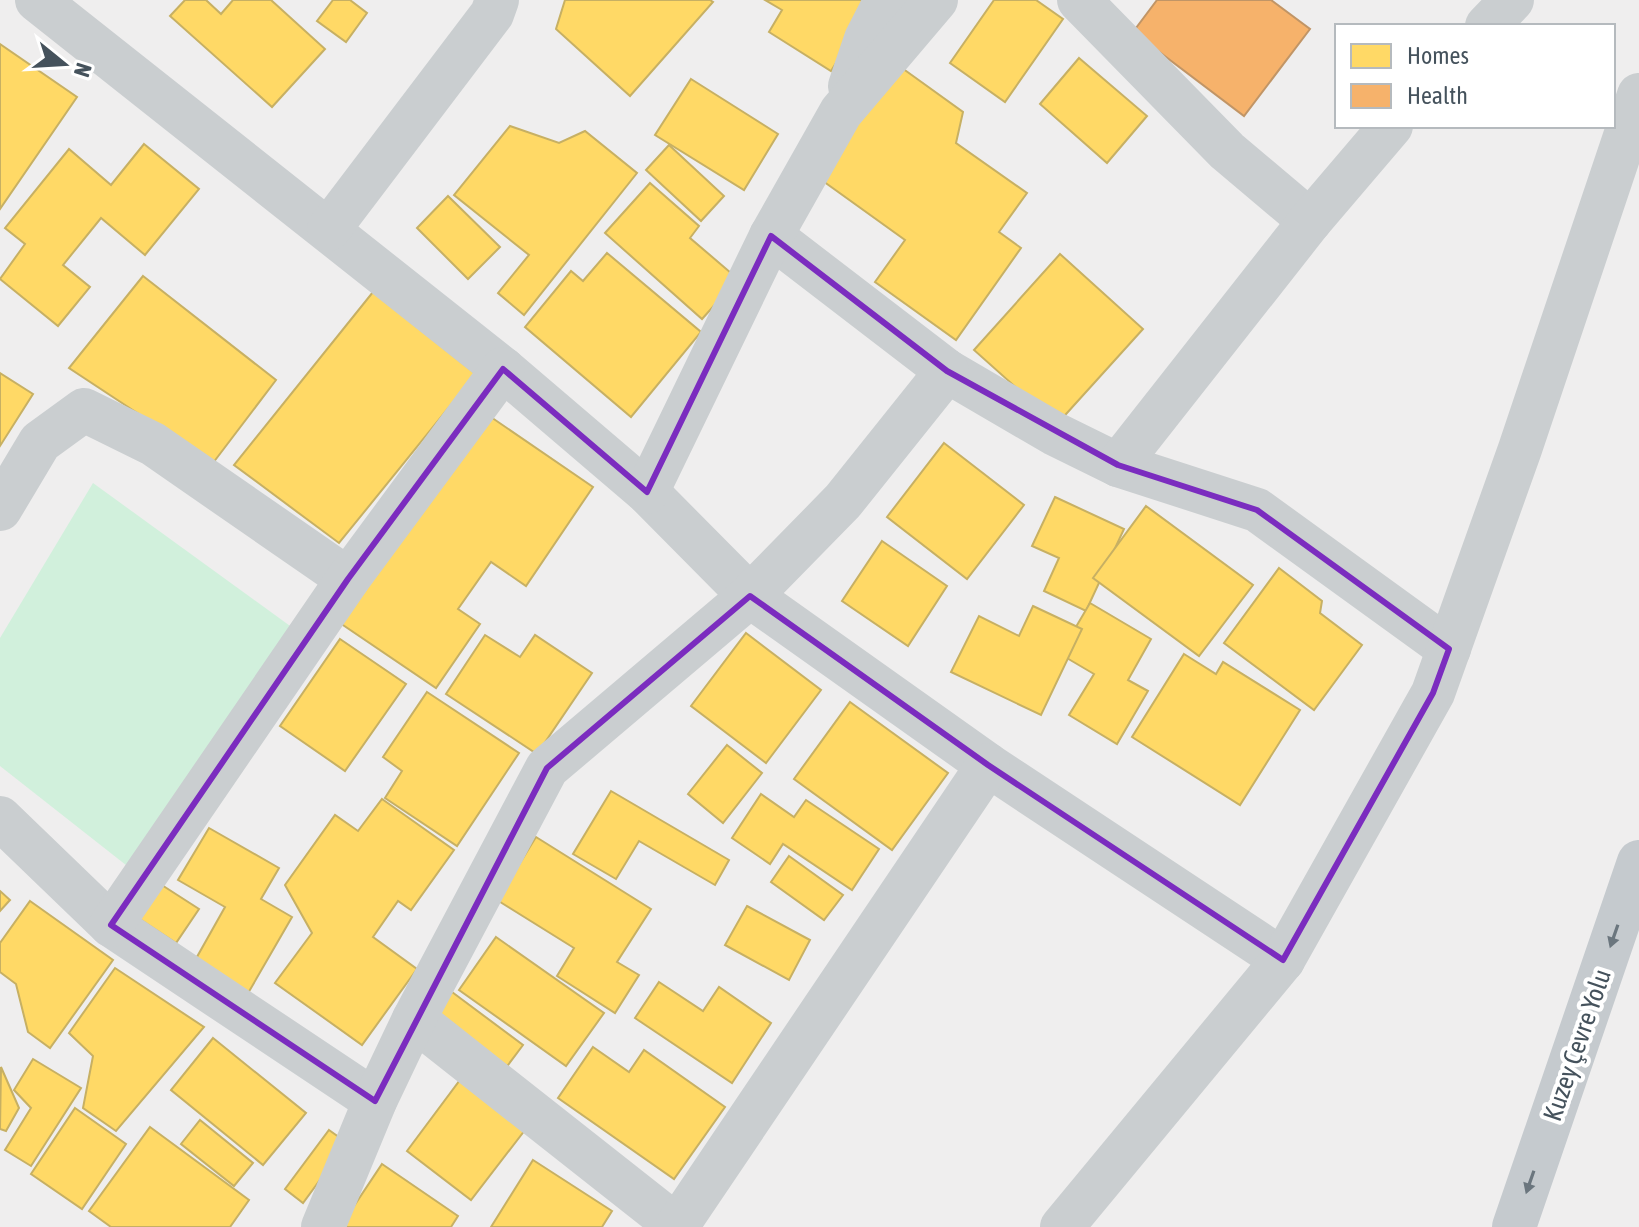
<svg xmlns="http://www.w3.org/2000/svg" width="1639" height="1227" font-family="'Asap Condensed',sans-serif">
	<rect width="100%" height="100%" fill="#efeeee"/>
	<polygon fill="#d1f0dc" points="93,483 297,631 131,869 0,766 0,638"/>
	<g fill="#ffd966" stroke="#c7b063" stroke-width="2">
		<polygon points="185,0 206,0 221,14 233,0 271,0 325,49 272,107 170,16"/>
		<polygon points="333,0 350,0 367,13 346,42 317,21"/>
		<polygon points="565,0 710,0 713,2 630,96 556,29"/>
		<polygon points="765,0 875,0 831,71 769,32 782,10"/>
		<polygon points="994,0 1036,0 1063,19 1005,102 950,63"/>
		<polygon points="0,44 77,97 0,209"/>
		<polygon points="1079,58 1147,116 1107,163 1040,104"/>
		<polygon points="895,63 963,112 956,143 1027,193 999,232 1021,248 956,340 875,282 905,240 816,176"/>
		<polygon points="691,79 778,134 744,190 655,135"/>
		<polygon points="510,126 559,143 585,131 637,173 524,315 498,293 529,255 454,195"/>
		<polygon points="144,144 199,189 145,255 101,218 63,265 90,287 58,326 0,279 25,244 5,228 69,149 111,185"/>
		<polygon points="669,145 724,196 701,221 646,170"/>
		<polygon points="650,183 699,226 690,238 738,279 702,319 605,233"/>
		<polygon points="448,196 500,247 468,279 417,228"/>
		<polygon points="607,253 701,332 631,417 525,327 571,271 583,281"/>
		<polygon points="1060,254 1143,329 1057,424 974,350"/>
		<polygon points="143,276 276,380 213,463 69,368"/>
		<polygon points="373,292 476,374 339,543 234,465"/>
		<polygon points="0,373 33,394 0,446"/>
		<polygon points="485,413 593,487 526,586 491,562 458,609 480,624 436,688 340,623"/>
		<polygon points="944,443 1024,505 967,579 887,517"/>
		<polygon points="1055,497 1124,529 1086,611 1044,591 1059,558 1032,546"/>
		<polygon points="1146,506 1253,585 1199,656 1093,578"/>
		<polygon points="882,541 947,586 908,646 842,601"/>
		<polygon points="1279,568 1322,601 1320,613 1362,645 1314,710 1224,643"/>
		<polygon points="1090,603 1151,639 1128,680 1148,691 1117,744 1069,715 1094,674 1060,654"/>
		<polygon points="1033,606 1082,629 1041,715 951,672 979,616 1019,636"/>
		<polygon points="746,633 821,690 766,763 691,706"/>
		<polygon points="485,635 520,657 535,635 592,673 537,754 446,694"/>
		<polygon points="340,639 406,684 345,771 280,726"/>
		<polygon points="1184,654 1216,674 1223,662 1300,710 1240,805 1132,737"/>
		<polygon points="427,692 519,753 457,846 385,798 402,771 383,757"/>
		<polygon points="850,702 948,773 892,850 794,779"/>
		<polygon points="727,745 762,773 723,823 688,794"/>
		<polygon points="611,791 729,860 715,885 639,841 616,879 573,854"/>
		<polygon points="761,794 794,817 806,800 879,849 852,890 783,844 770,864 732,838"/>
		<polygon points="382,799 454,850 411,910 398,901 373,937 417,969 362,1045 275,983 312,933 285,885 335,815 358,831"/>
		<polygon points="209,828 279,868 261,899 292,917 247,995 193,964 225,907 178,880"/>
		<polygon points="536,837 651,909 617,962 639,975 615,1013 557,976 574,948 497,900"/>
		<polygon points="789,856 843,895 824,920 771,882"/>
		<polygon points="154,880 199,909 176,943 132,914"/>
		<polygon points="0,891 10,900 0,911"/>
		<polygon points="30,901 113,960 50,1048 28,1032 16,984 0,972 0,943"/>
		<polygon points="747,906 810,940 789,980 725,945"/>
		<polygon points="496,937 604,1013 566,1066 459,990"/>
		<polygon points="115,968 204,1027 116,1131 83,1108 93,1056 69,1033"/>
		<polygon points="659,982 703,1011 719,987 771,1023 732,1083 635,1018"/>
		<polygon points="452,992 523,1045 505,1069 434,1015"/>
		<polygon points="213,1038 306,1113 263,1165 171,1090"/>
		<polygon points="593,1047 629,1072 644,1050 725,1107 674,1179 558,1098"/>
		<polygon points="33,1059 81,1088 31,1166 5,1150 31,1108 14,1090"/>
		<polygon points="1,1067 19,1108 6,1131 0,1129"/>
		<polygon points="460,1080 525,1130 471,1200 407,1151"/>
		<polygon points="75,1108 126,1144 82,1209 31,1174"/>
		<polygon points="200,1120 253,1163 234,1186 181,1144"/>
		<polygon points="150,1127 249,1200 230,1227 111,1227 89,1211"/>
		<polygon points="329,1130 347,1143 303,1203 285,1189"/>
		<polygon points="533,1160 612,1211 602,1227 491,1227"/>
		<polygon points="382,1164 458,1216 451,1227 340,1227"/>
	</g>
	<polygon fill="#f6b26b" stroke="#c19566" stroke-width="2" points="1157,0 1271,0 1310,29 1244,116 1133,32"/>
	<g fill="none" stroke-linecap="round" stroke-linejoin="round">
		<g stroke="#caced0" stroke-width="44">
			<polyline points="37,0 503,369 647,492 750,596 988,765 1283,960"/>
			<polyline points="1079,0 1227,151 1310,221"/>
			<polyline points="1487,26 1512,0"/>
			<polyline points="850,86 866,39 886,0"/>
			<polyline points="329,229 492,14 497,0"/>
			<polyline points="771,236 947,371 1055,434 1118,465 1257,510 1449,649"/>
			<polyline points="1118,465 1310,221 1391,126"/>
			<polyline points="647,492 771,236 841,112 936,0"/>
			<polyline points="0,509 40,442 84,410 153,444 348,579"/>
			<polyline points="0,818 111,925 375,1101"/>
			<polyline points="111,925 348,579 503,369"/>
			<polyline points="414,1019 678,1227"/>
			<polyline points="677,1226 988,765"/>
			<polyline points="323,1227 375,1101 414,1019 547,768 750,596 843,501 947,371"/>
			<polyline points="1062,1227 1283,960 1433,693 1520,449 1639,95"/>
		</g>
		<polyline stroke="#c5cace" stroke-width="44" points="1514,1227 1639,862"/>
	</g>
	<defs><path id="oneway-solid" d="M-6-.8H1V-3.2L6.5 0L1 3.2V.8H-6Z" transform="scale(2)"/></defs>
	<g fill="#6b767e">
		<use href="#oneway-solid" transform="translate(1614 936) rotate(109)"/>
		<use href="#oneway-solid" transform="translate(1530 1182) rotate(109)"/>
	</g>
	<path fill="none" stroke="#7b2cbf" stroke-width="6" stroke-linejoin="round" d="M 771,236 L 947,371 L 1118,465 L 1257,510 L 1449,649 L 1433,693 L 1283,960 L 988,765 L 750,596 L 547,768 L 375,1101 L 111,925 L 348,579 L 503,369 L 647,492 Z"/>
	<g text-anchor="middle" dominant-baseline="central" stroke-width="8" stroke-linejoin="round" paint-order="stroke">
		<g font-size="26" fill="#45525c" stroke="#fff">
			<text transform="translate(1577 1045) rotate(-71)">Kuzey Çevre Yolu</text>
		</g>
	</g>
	<rect x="1335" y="24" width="280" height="104" fill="#ffffff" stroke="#b5babe" stroke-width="2"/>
	<rect x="1351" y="44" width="40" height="24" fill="#ffd966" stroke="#b5babe" stroke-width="2"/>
	<text x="1407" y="64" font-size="24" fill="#45525c">Homes</text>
	<rect x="1351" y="84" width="40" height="24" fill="#f6b26b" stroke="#b5babe" stroke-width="2"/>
	<text x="1407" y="104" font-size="24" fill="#45525c">Health</text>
	<g transform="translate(64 64) rotate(108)" stroke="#ffffff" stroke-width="6" paint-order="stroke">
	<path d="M0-6L14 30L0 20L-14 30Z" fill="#45525c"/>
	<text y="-12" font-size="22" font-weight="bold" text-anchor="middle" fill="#45525c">N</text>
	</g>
</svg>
